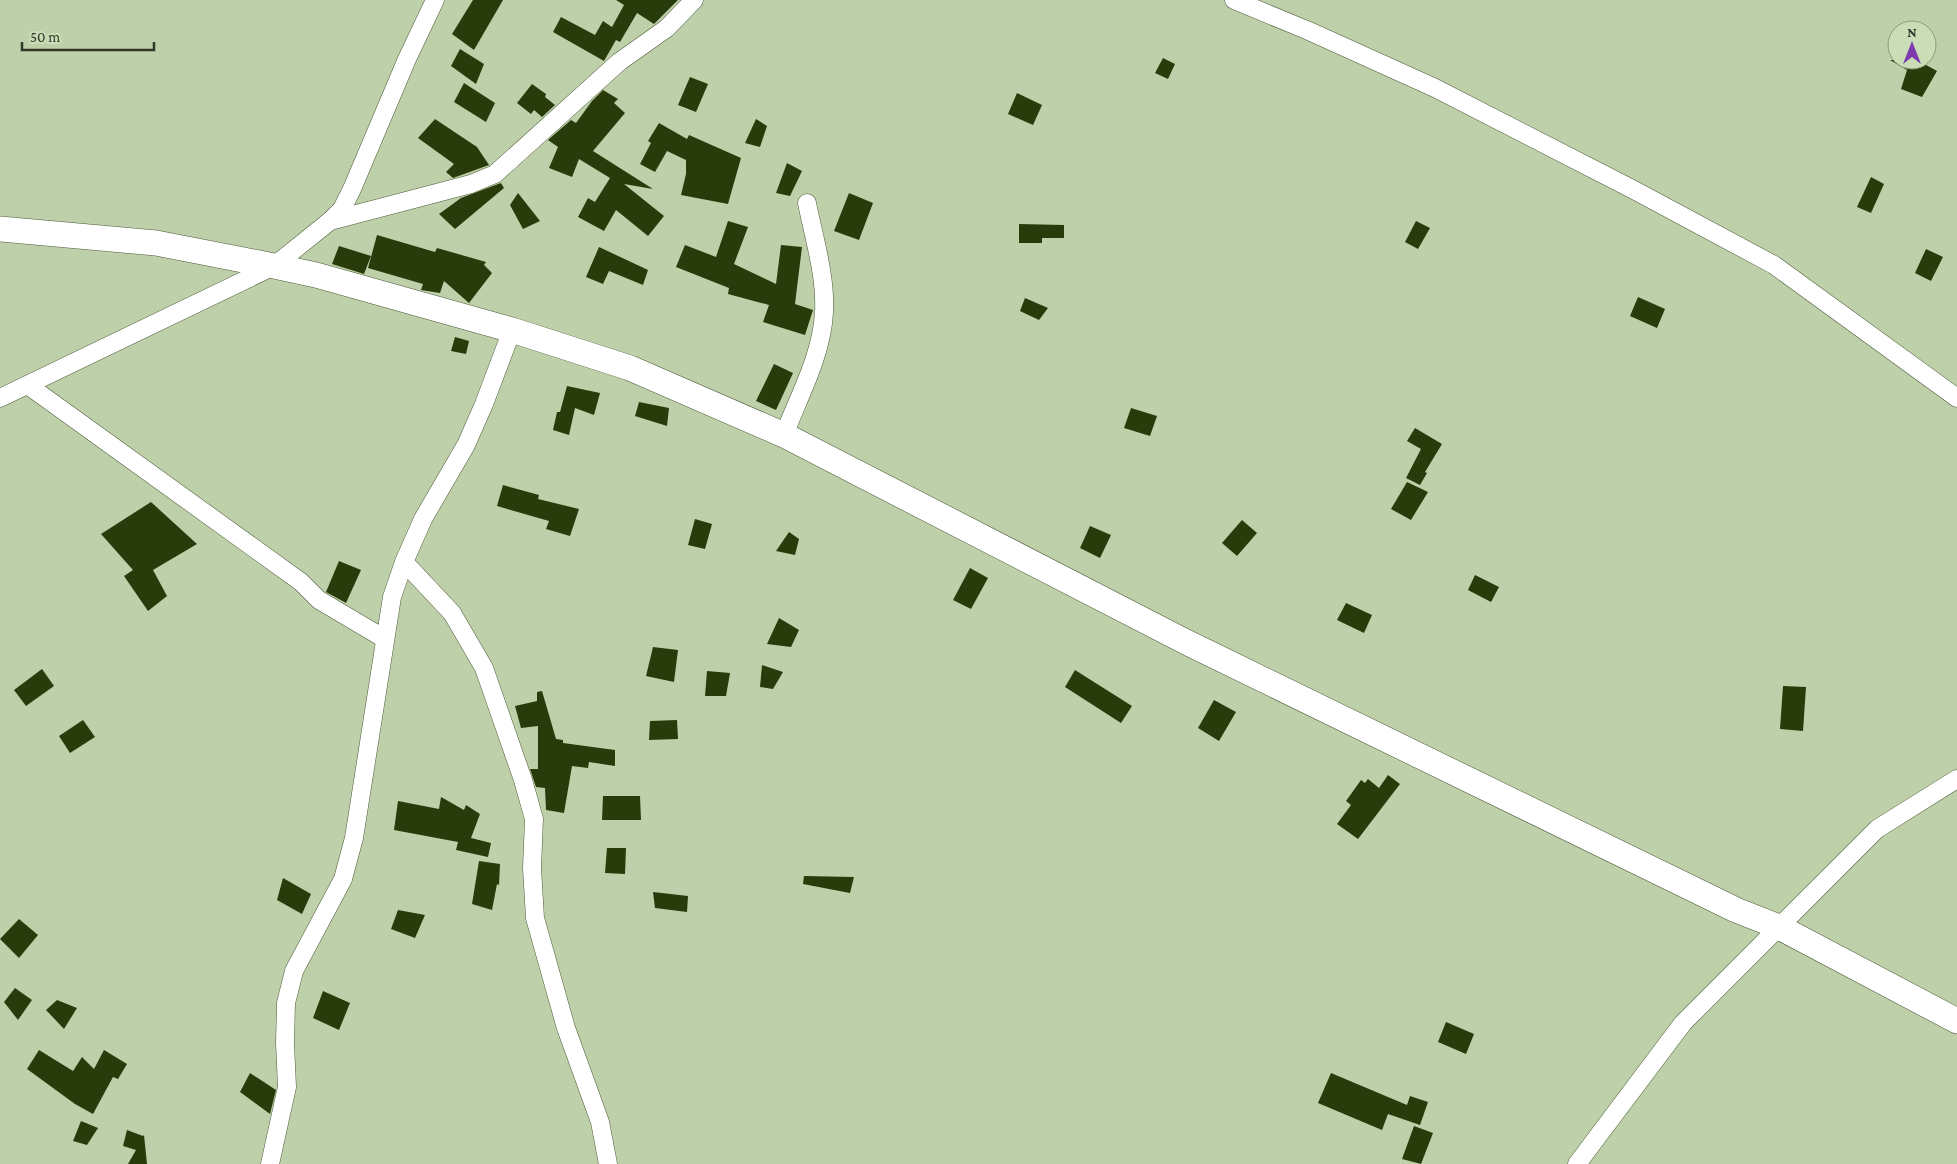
<svg xmlns="http://www.w3.org/2000/svg" width="1957" height="1164" font-family="'Crimson Pro',serif">
	<rect width="100%" height="100%" fill="#bed0a9"/>
	<g fill="#293b0a">
		<polygon points="473,0 503,0 474,50 452,34"/>
		<polygon points="616,0 678,0 654,24 637,13 620,42 616,40 604,61 553,32 561,17 595,35 603,21 612,27 624,5"/>
		<polygon points="460,49 484,64 476,84 451,66"/>
		<polygon points="1163,58 1175,64 1168,79 1155,73"/>
		<polygon points="1890,60 1917,60 1937,71 1922,97 1901,89 1907,70"/>
		<polygon points="690,77 708,84 696,112 678,105"/>
		<polygon points="464,83 495,103 486,122 454,102"/>
		<polygon points="532,84 546,94 545,97 555,105 542,117 534,110 531,114 517,103"/>
		<polygon points="603,90 618,99 614,103 625,113 593,151 653,189 624,184 664,216 648,236 616,210 604,231 578,217 588,198 595,202 610,178 579,159 572,177 549,168 558,147 548,140 571,120 576,123 592,101"/>
		<polygon points="1017,93 1042,105 1033,125 1008,114"/>
		<polygon points="435,119 477,147 489,165 453,178 446,172 454,164 418,138"/>
		<polygon points="756,119 767,126 760,147 745,143"/>
		<polygon points="659,123 687,139 689,135 741,158 728,204 681,195 686,174 686,160 667,151 655,172 640,164 651,143 648,141"/>
		<polygon points="787,163 802,171 790,196 776,193"/>
		<polygon points="1871,177 1884,184 1871,213 1857,207"/>
		<polygon points="501,183 504,188 455,229 439,214 461,198"/>
		<polygon points="518,193 540,221 523,229 510,205"/>
		<polygon points="849,193 873,203 859,240 834,231"/>
		<polygon points="728,221 748,227 734,264 776,284 781,245 802,247 795,304 813,310 805,335 763,322 769,305 728,294 729,288 676,267 685,245 716,257"/>
		<polygon points="1416,221 1430,228 1418,249 1405,242"/>
		<polygon points="1019,224 1064,225 1064,238 1042,238 1042,243 1019,243"/>
		<polygon points="377,235 435,252 437,248 486,262 484,265 492,273 469,303 444,281 440,293 421,290 423,284 368,268"/>
		<polygon points="339,246 371,256 364,274 332,264"/>
		<polygon points="599,247 648,270 643,285 609,271 603,284 586,277"/>
		<polygon points="1926,249 1943,257 1931,281 1915,273"/>
		<polygon points="1638,297 1665,309 1657,328 1630,316"/>
		<polygon points="1025,298 1048,308 1039,320 1020,311"/>
		<polygon points="455,337 469,341 466,354 451,351"/>
		<polygon points="774,364 793,373 776,410 756,401"/>
		<polygon points="567,386 600,393 594,415 575,408 569,435 553,430 557,412 560,412"/>
		<polygon points="639,402 669,408 667,426 635,416"/>
		<polygon points="1131,408 1157,416 1150,436 1124,428"/>
		<polygon points="1415,428 1442,444 1425,472 1427,473 1420,485 1406,478 1421,449 1407,441"/>
		<polygon points="1407,482 1428,492 1411,520 1391,509"/>
		<polygon points="503,485 539,495 538,499 579,509 570,536 546,529 549,521 497,506"/>
		<polygon points="151,502 197,544 153,570 167,596 148,611 124,576 133,570 101,534"/>
		<polygon points="695,519 712,524 705,549 688,545"/>
		<polygon points="1242,520 1257,533 1237,556 1222,543"/>
		<polygon points="1090,526 1111,535 1100,558 1080,548"/>
		<polygon points="789,532 799,539 795,555 776,551"/>
		<polygon points="339,561 361,570 346,603 326,592"/>
		<polygon points="970,568 988,578 971,609 953,600"/>
		<polygon points="1475,575 1499,587 1491,602 1468,590"/>
		<polygon points="1346,603 1372,615 1364,633 1337,620"/>
		<polygon points="779,618 799,630 791,647 767,644"/>
		<polygon points="653,647 678,650 674,682 646,676"/>
		<polygon points="762,665 783,672 773,689 760,687"/>
		<polygon points="42,669 54,686 26,706 14,690"/>
		<polygon points="1075,670 1132,706 1121,723 1065,687"/>
		<polygon points="707,671 730,673 726,696 705,696"/>
		<polygon points="1783,686 1806,687 1803,731 1780,729"/>
		<polygon points="542,691 556,739 563,740 563,743 615,750 615,766 589,762 588,768 572,766 564,813 546,810 545,788 536,787 530,769 538,769 538,726 521,728 515,706 537,701 537,692"/>
		<polygon points="1214,700 1236,712 1219,741 1198,728"/>
		<polygon points="83,720 95,737 70,753 59,736"/>
		<polygon points="677,720 678,739 649,740 650,721"/>
		<polygon points="1388,775 1400,784 1358,839 1337,824 1351,805 1346,801 1361,780 1365,783 1368,779 1379,788"/>
		<polygon points="603,796 640,796 641,820 602,820"/>
		<polygon points="441,797 464,810 466,805 480,814 471,838 491,843 488,857 456,850 458,842 394,830 398,801 439,809"/>
		<polygon points="607,848 626,848 625,874 605,873"/>
		<polygon points="479,861 500,864 499,885 497,884 492,910 472,904"/>
		<polygon points="804,876 854,877 850,893 803,884"/>
		<polygon points="283,878 311,894 302,914 277,900"/>
		<polygon points="653,892 688,896 687,912 655,908"/>
		<polygon points="398,910 425,915 415,938 391,929"/>
		<polygon points="19,919 38,935 19,958 0,939"/>
		<polygon points="15,988 32,1000 18,1020 4,1002"/>
		<polygon points="323,991 350,1003 339,1030 313,1018"/>
		<polygon points="57,1000 77,1008 64,1029 46,1010"/>
		<polygon points="1446,1022 1474,1034 1466,1054 1438,1042"/>
		<polygon points="39,1050 73,1071 82,1057 94,1069 104,1050 127,1064 118,1079 113,1077 93,1114 75,1104 27,1069"/>
		<polygon points="250,1073 276,1090 270,1114 240,1092"/>
		<polygon points="1331,1073 1407,1105 1410,1096 1428,1102 1420,1125 1388,1114 1382,1130 1318,1103"/>
		<polygon points="81,1121 98,1128 87,1145 73,1141"/>
		<polygon points="1414,1126 1433,1133 1421,1164 1402,1159"/>
		<polygon points="127,1130 143,1136 144,1135 147,1164 128,1164 136,1150 123,1146"/>
	</g>
	<g fill="none" stroke-linecap="round" stroke-linejoin="round">
		<g stroke="#4b5a38" stroke-width="19">
			<g id="street">
				<polyline points="1234,0 1309,31 1435,88 1634,190 1774,265 1957,398"/>
				<polyline points="330,221 471,184 495,174 619,62 667,28 694,0"/>
				<polyline points="29,386 301,582 319,600 385,639"/>
				<polyline points="0,398 274,266 330,221 342,209 352,189 407,59 435,0"/>
				<path d="M 784,435 C 799,396 822,355 824,312 C 826,277 814,238 807,203"/>
				<polyline points="404,562 452,613 484,668 523,780 534,819 532,868 535,918 566,1028 600,1122 608,1164"/>
				<polyline points="270,1164 287,1087 285,1043 286,1003 294,971 343,879 354,838 392,597 404,562 423,519 466,445 484,404 512,330"/>
				<polyline points="1577,1164 1683,1023 1877,829 1957,779"/>
			</g>
		</g>
		<g stroke="#4b5a38" stroke-width="26">
			<polyline id="secondary" points="0,229 156,243 274,266 316,275 512,330 630,368 784,435 1186,642 1736,910 1779,927 1957,1021"/>
		</g>
		<use href="#street" stroke="#fff" stroke-width="18"/>
		<use href="#secondary" stroke="#fff" stroke-width="25"/>
	</g>
	<g transform="translate(1912 45)"><circle r="24" fill="#caddb6" stroke="#8d9b7e"/>
	<path d="M0-4L9 19L0 12L-9 19Z" fill="#7e3bae"/>
	<text y="-8" font-size="14" font-weight="bold" text-anchor="middle" fill="#313829">N</text>
	</g>
	<path d="M22 42v8h132v-8" fill="none" stroke="#313829" stroke-width="2.5"/>
	<text x="30" y="42" font-size="15" fill="#313829" stroke="#caddb6" stroke-width="4" paint-order="stroke">50 m</text>
</svg>
